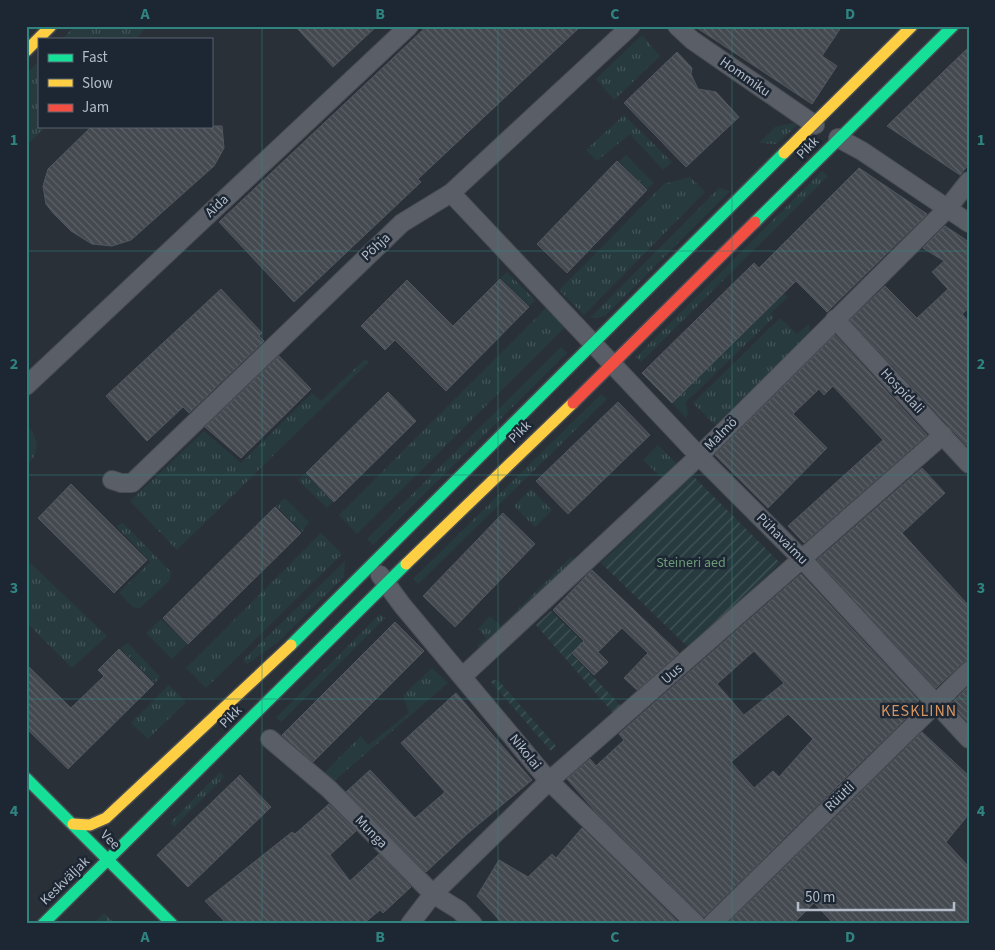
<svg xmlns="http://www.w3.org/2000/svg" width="995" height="950" font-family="'Source Sans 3',sans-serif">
	<defs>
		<pattern id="grass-tufts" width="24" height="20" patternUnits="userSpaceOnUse" patternTransform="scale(1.25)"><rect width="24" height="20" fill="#273a3e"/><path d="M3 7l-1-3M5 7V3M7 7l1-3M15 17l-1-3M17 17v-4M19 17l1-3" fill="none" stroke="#445559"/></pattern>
		<pattern id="garden-furrows" width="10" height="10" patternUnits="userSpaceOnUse" patternTransform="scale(1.25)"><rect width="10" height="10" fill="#273a3e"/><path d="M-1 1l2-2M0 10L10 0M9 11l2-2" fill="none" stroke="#445559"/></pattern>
		<pattern id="building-back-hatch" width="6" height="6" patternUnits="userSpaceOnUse" patternTransform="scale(1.25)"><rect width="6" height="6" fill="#444950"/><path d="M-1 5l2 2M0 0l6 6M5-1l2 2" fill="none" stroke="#5d6168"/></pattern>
	</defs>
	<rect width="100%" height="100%" fill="#2a3038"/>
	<g fill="url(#grass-tufts)">
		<polygon points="75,26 148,26 135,39 62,39"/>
		<polygon points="642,35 660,56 614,100 596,79"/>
		<polygon points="39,61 39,126 46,126 26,146 26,74"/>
		<polygon points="624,115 672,162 663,170 630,134 597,161 586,150"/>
		<polygon points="793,123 798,125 776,144 759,143 775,127"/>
		<polygon points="626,155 654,183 647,189 619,161"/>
		<polygon points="822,171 828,176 641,362 636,357"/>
		<polygon points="690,177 705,192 584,315 559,290 664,184"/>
		<polygon points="719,188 730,191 606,315 598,318 591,317"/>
		<polygon points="507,272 535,300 529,306 501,278"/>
		<polygon points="783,293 788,297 771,313 774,317 686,402 688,414 686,418 672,403"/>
		<polygon points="546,308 565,327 357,534 339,515"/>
		<polygon points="780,318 797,334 809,324 810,334 715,425 693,403"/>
		<polygon points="561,347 567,353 373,545 367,539"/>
		<polygon points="365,359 369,362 177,550 130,501 204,431 241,463 312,393 321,401"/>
		<polygon points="601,394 607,399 418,584 413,579"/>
		<path d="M 26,423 C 39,439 41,452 26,466 Z"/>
		<polygon points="658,445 677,464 662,478 643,460"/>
		<polygon points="305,474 333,502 327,508 298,480"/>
		<polygon points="531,489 552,510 535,527 514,506"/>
		<polygon points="285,498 309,522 302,532 276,506"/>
		<polygon points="123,523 171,572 170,580 139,609 133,607 119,593 150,562 116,526"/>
		<polygon points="321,533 342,554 206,688 186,668"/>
		<polygon points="571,557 575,561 482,650 477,646 486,638 478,629 490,616 501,626"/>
		<polygon points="26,559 107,636 72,668 26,622"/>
		<polygon points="345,561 344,577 277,643 247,664 243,660"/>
		<polygon points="380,614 385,618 281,722 276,718"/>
		<polygon points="161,619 187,644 172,659 146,633"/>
		<polygon points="128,643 160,677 155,683 120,648"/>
		<polygon points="432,668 448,683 334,781 325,772 361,736 368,745 409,713 403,695"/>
		<polygon points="169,685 186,702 148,739 131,723"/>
		<polygon points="220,772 224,777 174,827 170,823"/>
		<polygon points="104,913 115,924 93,924"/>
	</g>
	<g fill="url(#garden-furrows)">
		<polygon points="692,475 780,563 690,649 601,563"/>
		<polygon points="551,611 583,642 571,653 621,706 613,713 536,625"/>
		<polygon points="493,680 499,681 556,746 551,751 491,682"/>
	</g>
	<g fill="url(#building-back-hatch)" stroke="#52575f" fill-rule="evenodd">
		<polygon points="295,26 377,26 333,67"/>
		<polygon points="427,26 581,26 418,179 421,182 294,302 219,222"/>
		<polygon points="694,26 842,26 822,56 837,66 812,104"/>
		<polygon points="969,47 969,164 960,175 887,126"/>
		<polygon points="677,52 692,68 691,74 698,89 716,92 739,117 686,167 624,103"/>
		<polygon points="92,126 222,126 224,148 214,166 131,240 112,246 92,244 71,231 53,213 46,204 43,186 48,169"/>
		<polygon points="617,161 647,190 567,273 537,244"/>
		<polygon points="859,168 927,214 827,312 796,281 672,403 642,373 754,263 759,268"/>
		<polygon points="945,226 969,242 969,308 962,314 969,322 969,448 850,320 885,286 917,318 948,289 932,272 944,261 923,248"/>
		<polygon points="500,279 529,307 446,391 395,340 385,350 361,326 407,280 453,326"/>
		<polygon points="221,289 262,333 259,336 264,341 189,413 183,407 147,441 106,396"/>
		<polygon points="835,335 927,435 804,543 788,526 883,440 833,386 824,395 819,389 793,414 827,448 768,508 715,455"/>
		<polygon points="279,356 311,389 241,458 205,427"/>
		<polygon points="388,392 416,421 334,502 306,473"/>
		<polygon points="618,402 650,435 568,514 536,481"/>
		<polygon points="922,468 945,493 902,533 969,606 969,661 962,663 936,688 817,560"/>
		<polygon points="71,484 147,560 114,593 38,518"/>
		<polygon points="275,507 301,533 188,644 163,618"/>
		<polygon points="503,513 535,544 455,627 423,596"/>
		<polygon points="592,570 679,653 637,690 624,678 648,653 622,628 598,652 608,662 594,675 572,653 584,641 553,610"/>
		<path d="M 801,574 L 919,701 L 904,715 L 907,717 L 704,917 L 596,812 L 567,779 L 590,759 L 596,766 L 624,740 L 619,734 ZM 754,651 L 784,683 L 744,715 L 717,684 ZM 788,714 L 813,739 L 779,777 L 773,771 L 754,788 L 731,762 Z"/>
		<polygon points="395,622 424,651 313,762 282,735"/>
		<polygon points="119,649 154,684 68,769 26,728 26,664 71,708 104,676 98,670"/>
		<polygon points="969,686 969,723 951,704"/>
		<polygon points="456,693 532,780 467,834 426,872 346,792 370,770 415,818 445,792 401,743"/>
		<polygon points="922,732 969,776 969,814 946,842 969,867 969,924 834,924 814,903 793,924 727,924"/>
		<polygon points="240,775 271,807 188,887 157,855"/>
		<polygon points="329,804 356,831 330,855 350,881 379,854 411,887 383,913 380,910 363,924 227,924 205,901 292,832 295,834"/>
		<polygon points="582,828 680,924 503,924 477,896 499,860 528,877 552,854 556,858"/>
	</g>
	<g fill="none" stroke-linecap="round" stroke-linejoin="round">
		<g stroke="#484c53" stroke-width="20">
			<g id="street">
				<polyline points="677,26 692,40 815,125"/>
				<polyline points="838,138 862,151 969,223"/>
				<polyline points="451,193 699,456 803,560 969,739"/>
				<polyline points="835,319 969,464"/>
				<polyline points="26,386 409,26"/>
				<polyline points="112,480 121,483 132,483 402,223 451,193 631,26"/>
				<polyline points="380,575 402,605 549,781 696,924"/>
				<polyline points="463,676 699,456 947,209 969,181"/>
				<polyline points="270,739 329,789 433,894 459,910 473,924"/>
				<polyline points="410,924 433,894 549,781 943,435"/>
				<polyline points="712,924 969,671"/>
			</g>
		</g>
		<g stroke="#484c53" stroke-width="14">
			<g id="fast">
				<polyline points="755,222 953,26"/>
				<polyline points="291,645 784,153"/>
				<polyline points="26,778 172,924"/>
				<polyline points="43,924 406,564"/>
			</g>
		</g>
		<g stroke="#484c53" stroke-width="14">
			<g id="slow">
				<polyline points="26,51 51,26"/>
				<polyline points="784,153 912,26"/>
				<polyline points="406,564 573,403"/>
				<polyline points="73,824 90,825 106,818 291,645"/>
			</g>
		</g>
		<g stroke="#484c53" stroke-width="14">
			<polyline id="jam" points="573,403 755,222"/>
		</g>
		<use href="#street" stroke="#5a5e66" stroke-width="18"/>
		<use href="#fast" stroke="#16e098" stroke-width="11"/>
		<use href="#slow" stroke="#ffcf43" stroke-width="11"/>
		<use href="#jam" stroke="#f24e42" stroke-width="11"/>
	</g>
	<path fill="none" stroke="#308480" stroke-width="1" stroke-opacity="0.55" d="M 262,26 L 262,924M 498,26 L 498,924M 732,26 L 732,924M 26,251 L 969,251M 26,475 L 969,475M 26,699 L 969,699"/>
	<g text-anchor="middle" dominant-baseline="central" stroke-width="5" stroke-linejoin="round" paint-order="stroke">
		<g font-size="14" fill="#b4bcc9" stroke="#1d2633">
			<text transform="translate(745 77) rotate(35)">Hommiku</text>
			<text transform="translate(808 148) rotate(-45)">Pikk</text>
			<text transform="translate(217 206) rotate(-43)">Aida</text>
			<text transform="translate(376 247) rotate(-43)">Põhja</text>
			<text transform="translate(902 391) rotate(47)">Hospidali</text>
			<text transform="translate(520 432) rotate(-44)">Pikk</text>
			<text transform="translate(721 434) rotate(-45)">Malmö</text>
			<text transform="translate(782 539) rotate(45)">Pühavaimu</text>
			<text transform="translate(672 674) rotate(-41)">Uus</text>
			<text transform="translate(231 717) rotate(-45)">Pikk</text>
			<text transform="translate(525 752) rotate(51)">Nikolai</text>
			<text transform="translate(840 797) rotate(-44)">Rüütli</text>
			<text transform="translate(371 832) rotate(46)">Munga</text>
			<text transform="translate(110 840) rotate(45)">Vee</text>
			<text transform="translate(65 881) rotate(-44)">Keskväljak</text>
		</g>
		<g font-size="14" fill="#6b9a76" stroke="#1d2633">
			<text x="691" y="563">Steineri aed</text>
		</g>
		<g font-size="16" letter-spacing="1" fill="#d59563" stroke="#1d2633">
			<text x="919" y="711">KESKLINN</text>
		</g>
	</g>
	<rect width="995" height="950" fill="none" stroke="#1d2633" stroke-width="55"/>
	<rect x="38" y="38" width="175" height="90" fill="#1d2633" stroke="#59626f"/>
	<rect x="48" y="54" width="25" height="8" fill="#16e098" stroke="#59626f"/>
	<text x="82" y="62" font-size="15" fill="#b4bcc9">Fast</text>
	<rect x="48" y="79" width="25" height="8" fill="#ffcf43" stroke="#59626f"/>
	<text x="82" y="88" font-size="15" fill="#b4bcc9">Slow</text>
	<rect x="48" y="104" width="25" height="8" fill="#f24e42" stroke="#59626f"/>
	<text x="82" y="112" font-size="15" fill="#b4bcc9">Jam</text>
	<path d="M798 902v8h156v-8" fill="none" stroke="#b4bcc9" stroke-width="2.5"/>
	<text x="805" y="902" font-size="15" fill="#b4bcc9" stroke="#1d2633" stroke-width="4" paint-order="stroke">50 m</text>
	<rect x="28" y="28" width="940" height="894" fill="none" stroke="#308480" stroke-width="2"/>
	<g font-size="16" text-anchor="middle" font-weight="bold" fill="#308480">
		<text x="145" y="19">A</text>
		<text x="380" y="19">B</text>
		<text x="615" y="19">C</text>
		<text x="850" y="19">D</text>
		<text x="14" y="145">1</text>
		<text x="981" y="145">1</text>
		<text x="14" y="369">2</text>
		<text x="981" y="369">2</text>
		<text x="14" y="593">3</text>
		<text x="981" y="593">3</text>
		<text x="14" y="816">4</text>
		<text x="981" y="816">4</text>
		<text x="145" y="942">A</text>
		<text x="380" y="942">B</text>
		<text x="615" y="942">C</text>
		<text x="850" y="942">D</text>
	</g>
</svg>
